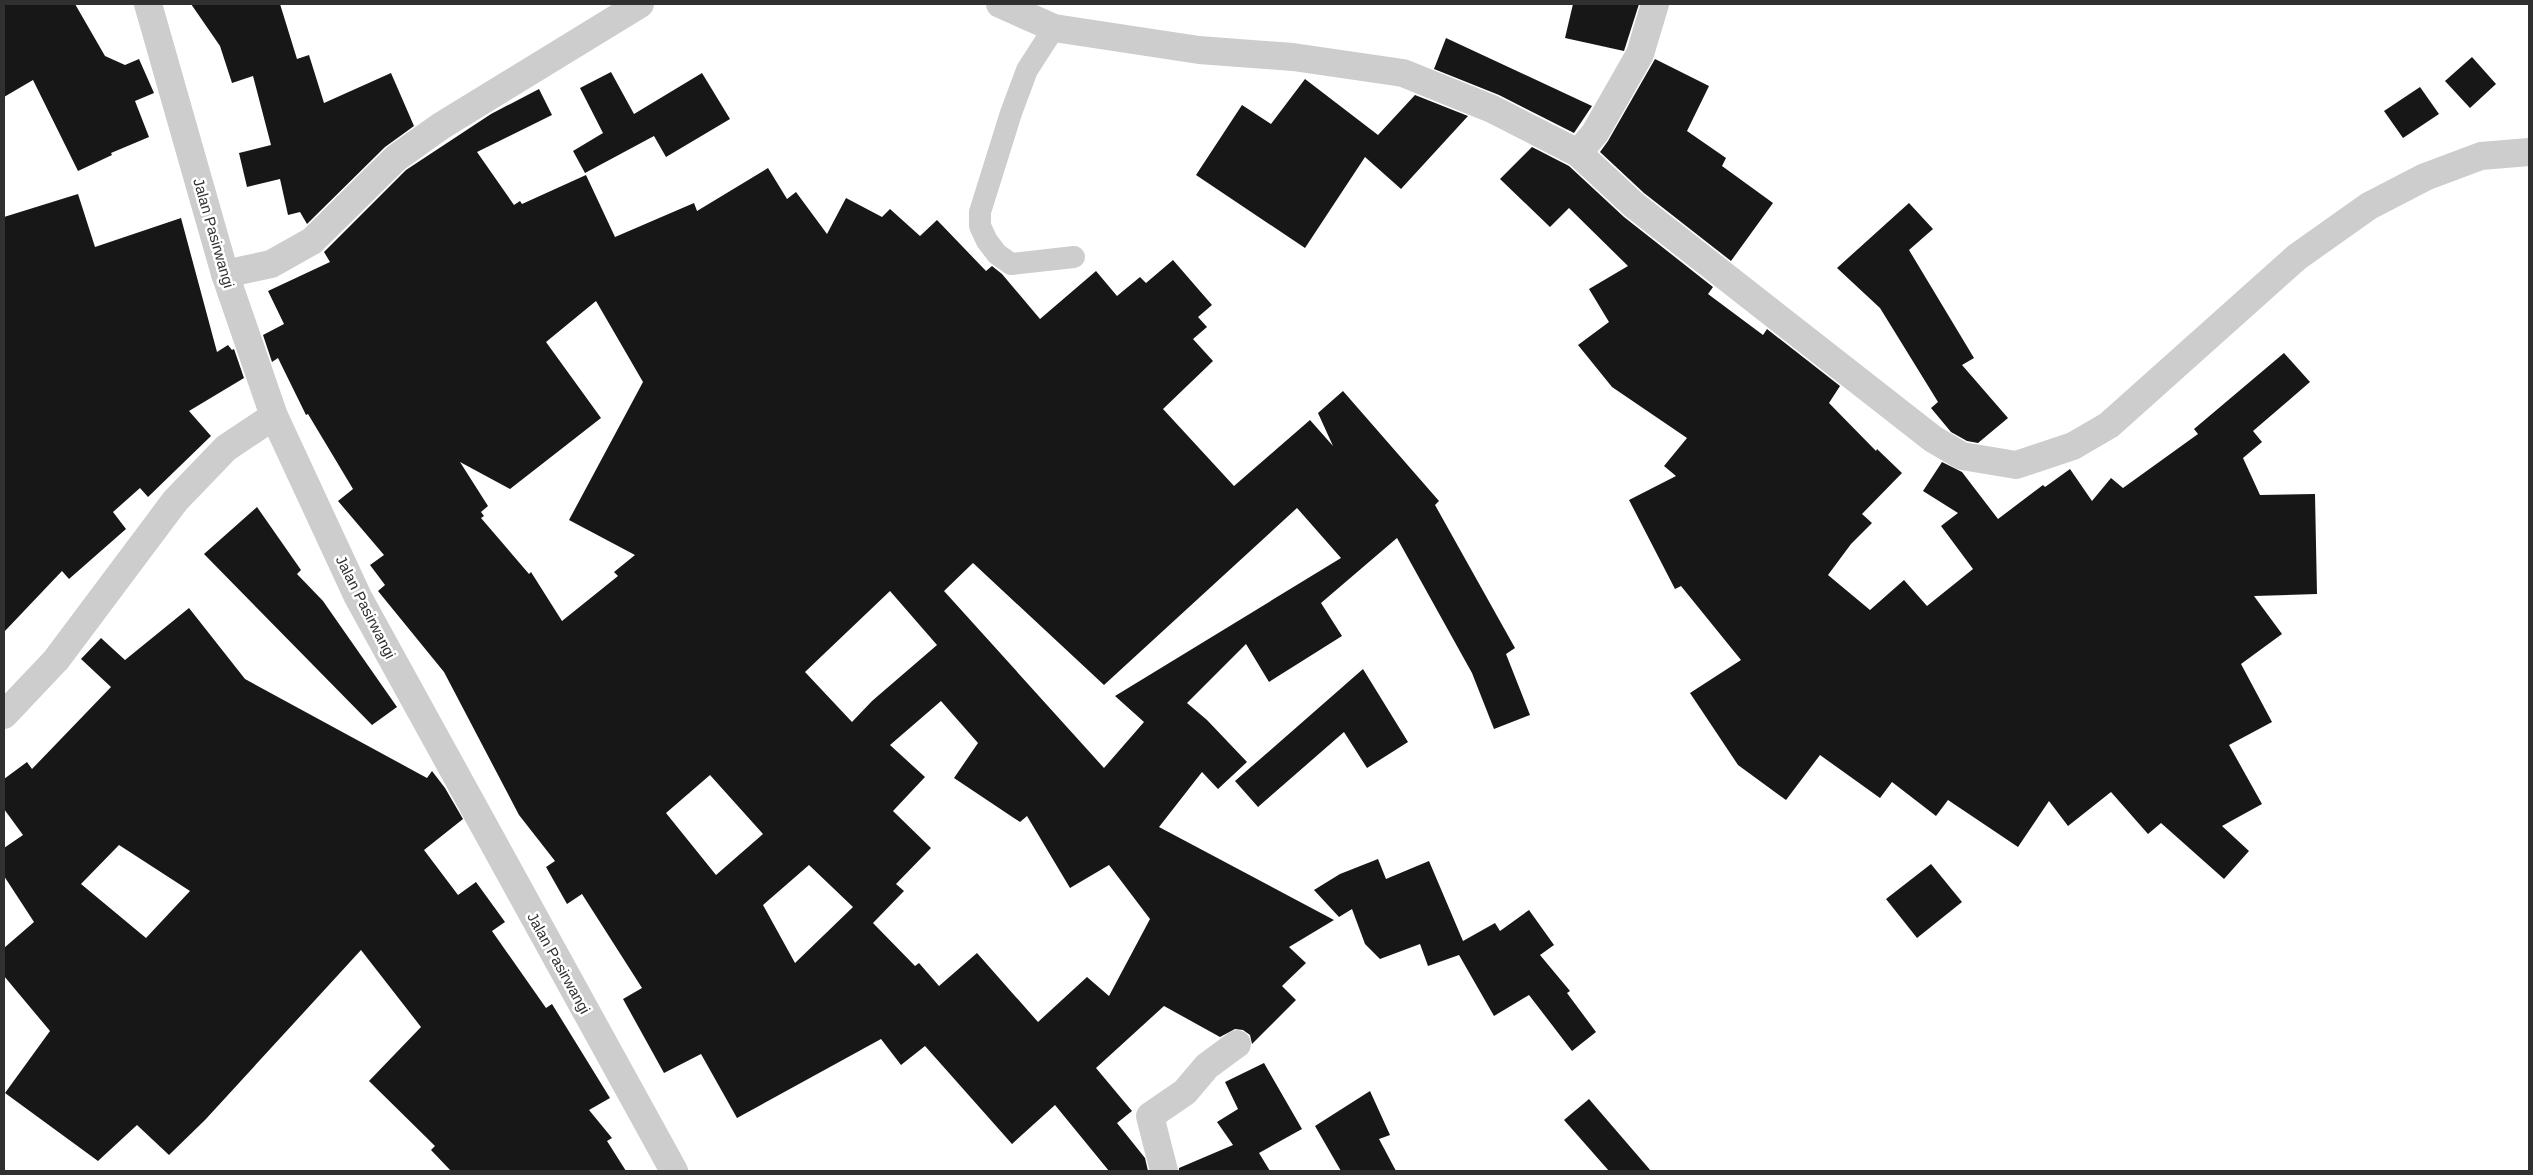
<svg xmlns="http://www.w3.org/2000/svg" width="2533" height="1175" font-family="Arial,sans-serif">
	<rect width="100%" height="100%" fill="#fff"/>
	<g fill="#171717" fill-rule="evenodd">
		<polygon points="4,4 75,4 105,56 125,65 139,59 154,93 135,101 149,137 111,153 112,155 78,171 33,80 4,97"/>
		<polygon points="191,4 280,4 297,59 309,55 324,103 391,73 414,126 385,147 307,224 300,212 288,215 280,179 247,187 239,153 271,145 253,76 232,83 220,46"/>
		<polygon points="1573,4 1639,4 1624,51 1565,38"/>
		<polygon points="1446,38 1592,106 1574,133 1499,95 1434,69"/>
		<polygon points="2472,57 2496,84 2470,108 2445,81"/>
		<polygon points="1655,59 1709,86 1687,131 1726,158 1722,166 1773,203 1731,261 1644,193 1600,152 1608,141"/>
		<polygon points="611,72 634,114 702,73 730,119 666,157 654,136 585,173 573,151 603,133 580,88"/>
		<polygon points="1305,79 1378,135 1415,95 1468,116 1401,189 1365,157 1305,248 1196,175 1242,105 1271,124"/>
		<polygon points="2420,87 2439,114 2403,138 2384,111"/>
		<path d="M 539,89 L 552,115 L 477,152 L 514,205 L 520,201 L 522,204 L 586,175 L 615,237 L 694,203 L 697,211 L 768,168 L 787,199 L 796,192 L 827,234 L 846,198 L 882,217 L 890,209 L 920,236 L 937,220 L 986,271 L 992,266 L 1002,274 L 1040,319 L 1096,271 L 1117,296 L 1140,277 L 1146,283 L 1173,260 L 1212,305 L 1198,317 L 1207,327 L 1193,339 L 1213,361 L 1163,409 L 1234,486 L 1310,420 L 1333,446 L 1318,413 L 1343,391 L 1439,501 L 1435,505 L 1515,648 L 1506,654 L 1530,715 L 1494,729 L 1472,673 L 1397,538 L 1321,603 L 1342,636 L 1269,682 L 1246,644 L 1187,703 L 1207,720 L 1247,762 L 1218,789 L 1202,772 L 1159,827 L 1334,920 L 1289,947 L 1306,963 L 1282,986 L 1296,1000 L 1252,1044 L 1250,1035 L 1243,1030 L 1235,1029 L 1220,1037 L 1164,1006 L 1096,1068 L 1132,1111 L 1117,1123 L 1145,1158 L 1148,1171 L 1109,1171 L 1055,1105 L 1012,1144 L 925,1046 L 901,1065 L 881,1039 L 737,1118 L 701,1054 L 664,1073 L 623,999 L 642,988 L 582,894 L 567,904 L 546,867 L 555,861 L 519,815 L 444,672 L 378,591 L 385,585 L 370,565 L 384,555 L 338,501 L 353,489 L 308,414 L 306,415 L 278,358 L 272,362 L 263,335 L 284,324 L 268,291 L 330,262 L 324,252 L 406,170 L 491,114 ZM 596,301 L 643,382 L 569,520 L 635,555 L 614,572 L 618,576 L 562,621 L 531,572 L 529,574 L 481,518 L 484,516 L 481,512 L 488,506 L 460,462 L 510,489 L 601,418 L 546,342 ZM 1297,508 L 1341,558 L 1115,696 L 1144,722 L 1104,768 L 944,591 L 973,563 L 1104,685 ZM 890,591 L 937,645 L 872,701 L 852,722 L 805,672 ZM 941,701 L 978,743 L 954,778 L 1020,822 L 1027,816 L 1070,888 L 1109,865 L 1150,919 L 1109,996 L 1087,977 L 1038,1022 L 977,953 L 939,986 L 919,963 L 915,966 L 873,923 L 904,891 L 896,884 L 931,848 L 893,811 L 925,777 L 890,745 ZM 710,775 L 763,834 L 716,875 L 666,813 ZM 809,865 L 853,907 L 795,963 L 763,905 Z"/>
		<polygon points="1532,147 1569,166 1624,217 1713,287 1708,294 1763,335 1767,329 1840,386 1829,403 1876,451 1877,449 1902,473 1862,514 1872,523 1851,544 1828,575 1870,610 1904,580 1927,606 1973,569 1941,526 1958,513 1923,491 1942,462 1962,472 1998,519 2043,485 2045,487 2070,469 2092,501 2111,478 2123,488 2198,434 2194,429 2284,353 2310,382 2253,431 2262,442 2243,458 2260,495 2315,494 2317,594 2254,596 2282,634 2241,664 2272,722 2229,745 2262,804 2222,826 2249,851 2224,879 2161,823 2148,834 2111,792 2068,826 2049,801 2018,847 1948,800 1936,816 1892,782 1880,798 1820,755 1786,800 1738,765 1690,693 1741,660 1681,586 1675,589 1629,500 1676,476 1664,466 1687,438 1612,387 1578,345 1609,322 1589,289 1628,266 1569,208 1550,227 1500,179"/>
		<polygon points="78,194 95,247 181,218 217,352 228,345 232,350 234,349 244,378 189,411 211,436 148,497 140,488 113,512 126,529 69,579 62,571 4,632 4,217"/>
		<polygon points="1909,203 1933,229 1909,250 1974,358 1962,365 2008,418 1978,443 1967,441 1951,432 1931,408 1938,402 1880,308 1837,268"/>
		<polygon points="257,507 301,570 297,574 323,601 397,707 372,725 204,554"/>
		<path d="M 189,608 L 245,679 L 427,778 L 432,771 L 445,788 L 463,819 L 424,850 L 458,895 L 476,882 L 505,922 L 492,931 L 546,1008 L 552,1004 L 610,1098 L 589,1110 L 612,1138 L 607,1141 L 626,1171 L 451,1171 L 431,1150 L 435,1146 L 369,1081 L 421,1027 L 361,950 L 205,1120 L 169,1155 L 137,1125 L 98,1161 L 5,1093 L 50,1031 L 4,976 L 4,948 L 34,922 L 4,876 L 4,848 L 23,835 L 4,809 L 4,779 L 27,762 L 32,769 L 111,687 L 81,659 L 101,638 L 125,660 ZM 119,845 L 190,891 L 146,938 L 81,884 Z"/>
		<polygon points="1363,669 1408,742 1367,768 1344,732 1258,807 1235,781"/>
		<polygon points="1378,859 1386,879 1429,861 1463,941 1495,923 1500,931 1529,910 1554,945 1540,955 1570,991 1567,993 1596,1032 1572,1051 1529,995 1494,1016 1459,955 1428,966 1420,944 1380,959 1365,944 1352,909 1339,917 1314,890 1340,874"/>
		<polygon points="1931,864 1962,902 1917,938 1886,899"/>
		<polygon points="1264,1063 1302,1129 1259,1153 1270,1171 1179,1171 1179,1168 1233,1145 1217,1122 1238,1109 1225,1082"/>
		<polygon points="1370,1091 1390,1135 1379,1139 1396,1171 1341,1171 1315,1126"/>
		<polygon points="1589,1099 1651,1171 1609,1171 1564,1120"/>
	</g>
	<g fill="none" stroke-linecap="round" stroke-linejoin="round">
		<polyline stroke="#cdcdcd" stroke-width="22" points="1054,28 1027,70 1011,113 980,212 980,226 987,241 997,254 1011,264 1074,257"/>
		<g stroke="#cdcdcd" stroke-width="28">
			<polyline points="1000,4 1054,28 1199,50 1293,57 1403,73 1492,109 1578,153 1634,205 1933,439 1962,456 2016,465 2073,446 2109,425 2297,257 2369,206 2425,177 2481,156 2529,152"/>
			<polyline points="1578,153 1595,133 1640,54 1655,4"/>
			<polyline points="225,274 271,264 312,241 396,158 441,126 640,4"/>
			<polyline points="4,715 56,660 175,501 226,448 274,416"/>
			<polyline points="1164,1171 1150,1116 1185,1092 1207,1066 1237,1044"/>
		</g>
		<polyline stroke="#cdcdcd" stroke-width="28" points="148,4 225,274 274,416 358,597 674,1171"/>
	</g>
	<g text-anchor="middle" dominant-baseline="central" stroke-width="5" stroke-linejoin="round" paint-order="stroke">
		<g font-size="15" fill="#303030" stroke="#fff">
			<text transform="translate(214 233) rotate(74)">Jalan Pasirwangi</text>
			<text transform="translate(366 607) rotate(63)">Jalan Pasirwangi</text>
			<text transform="translate(559 963) rotate(61)">Jalan Pasirwangi</text>
		</g>
	</g>
	<rect width="2533" height="1175" fill="none" stroke="#303030" stroke-width="10"/>
</svg>
